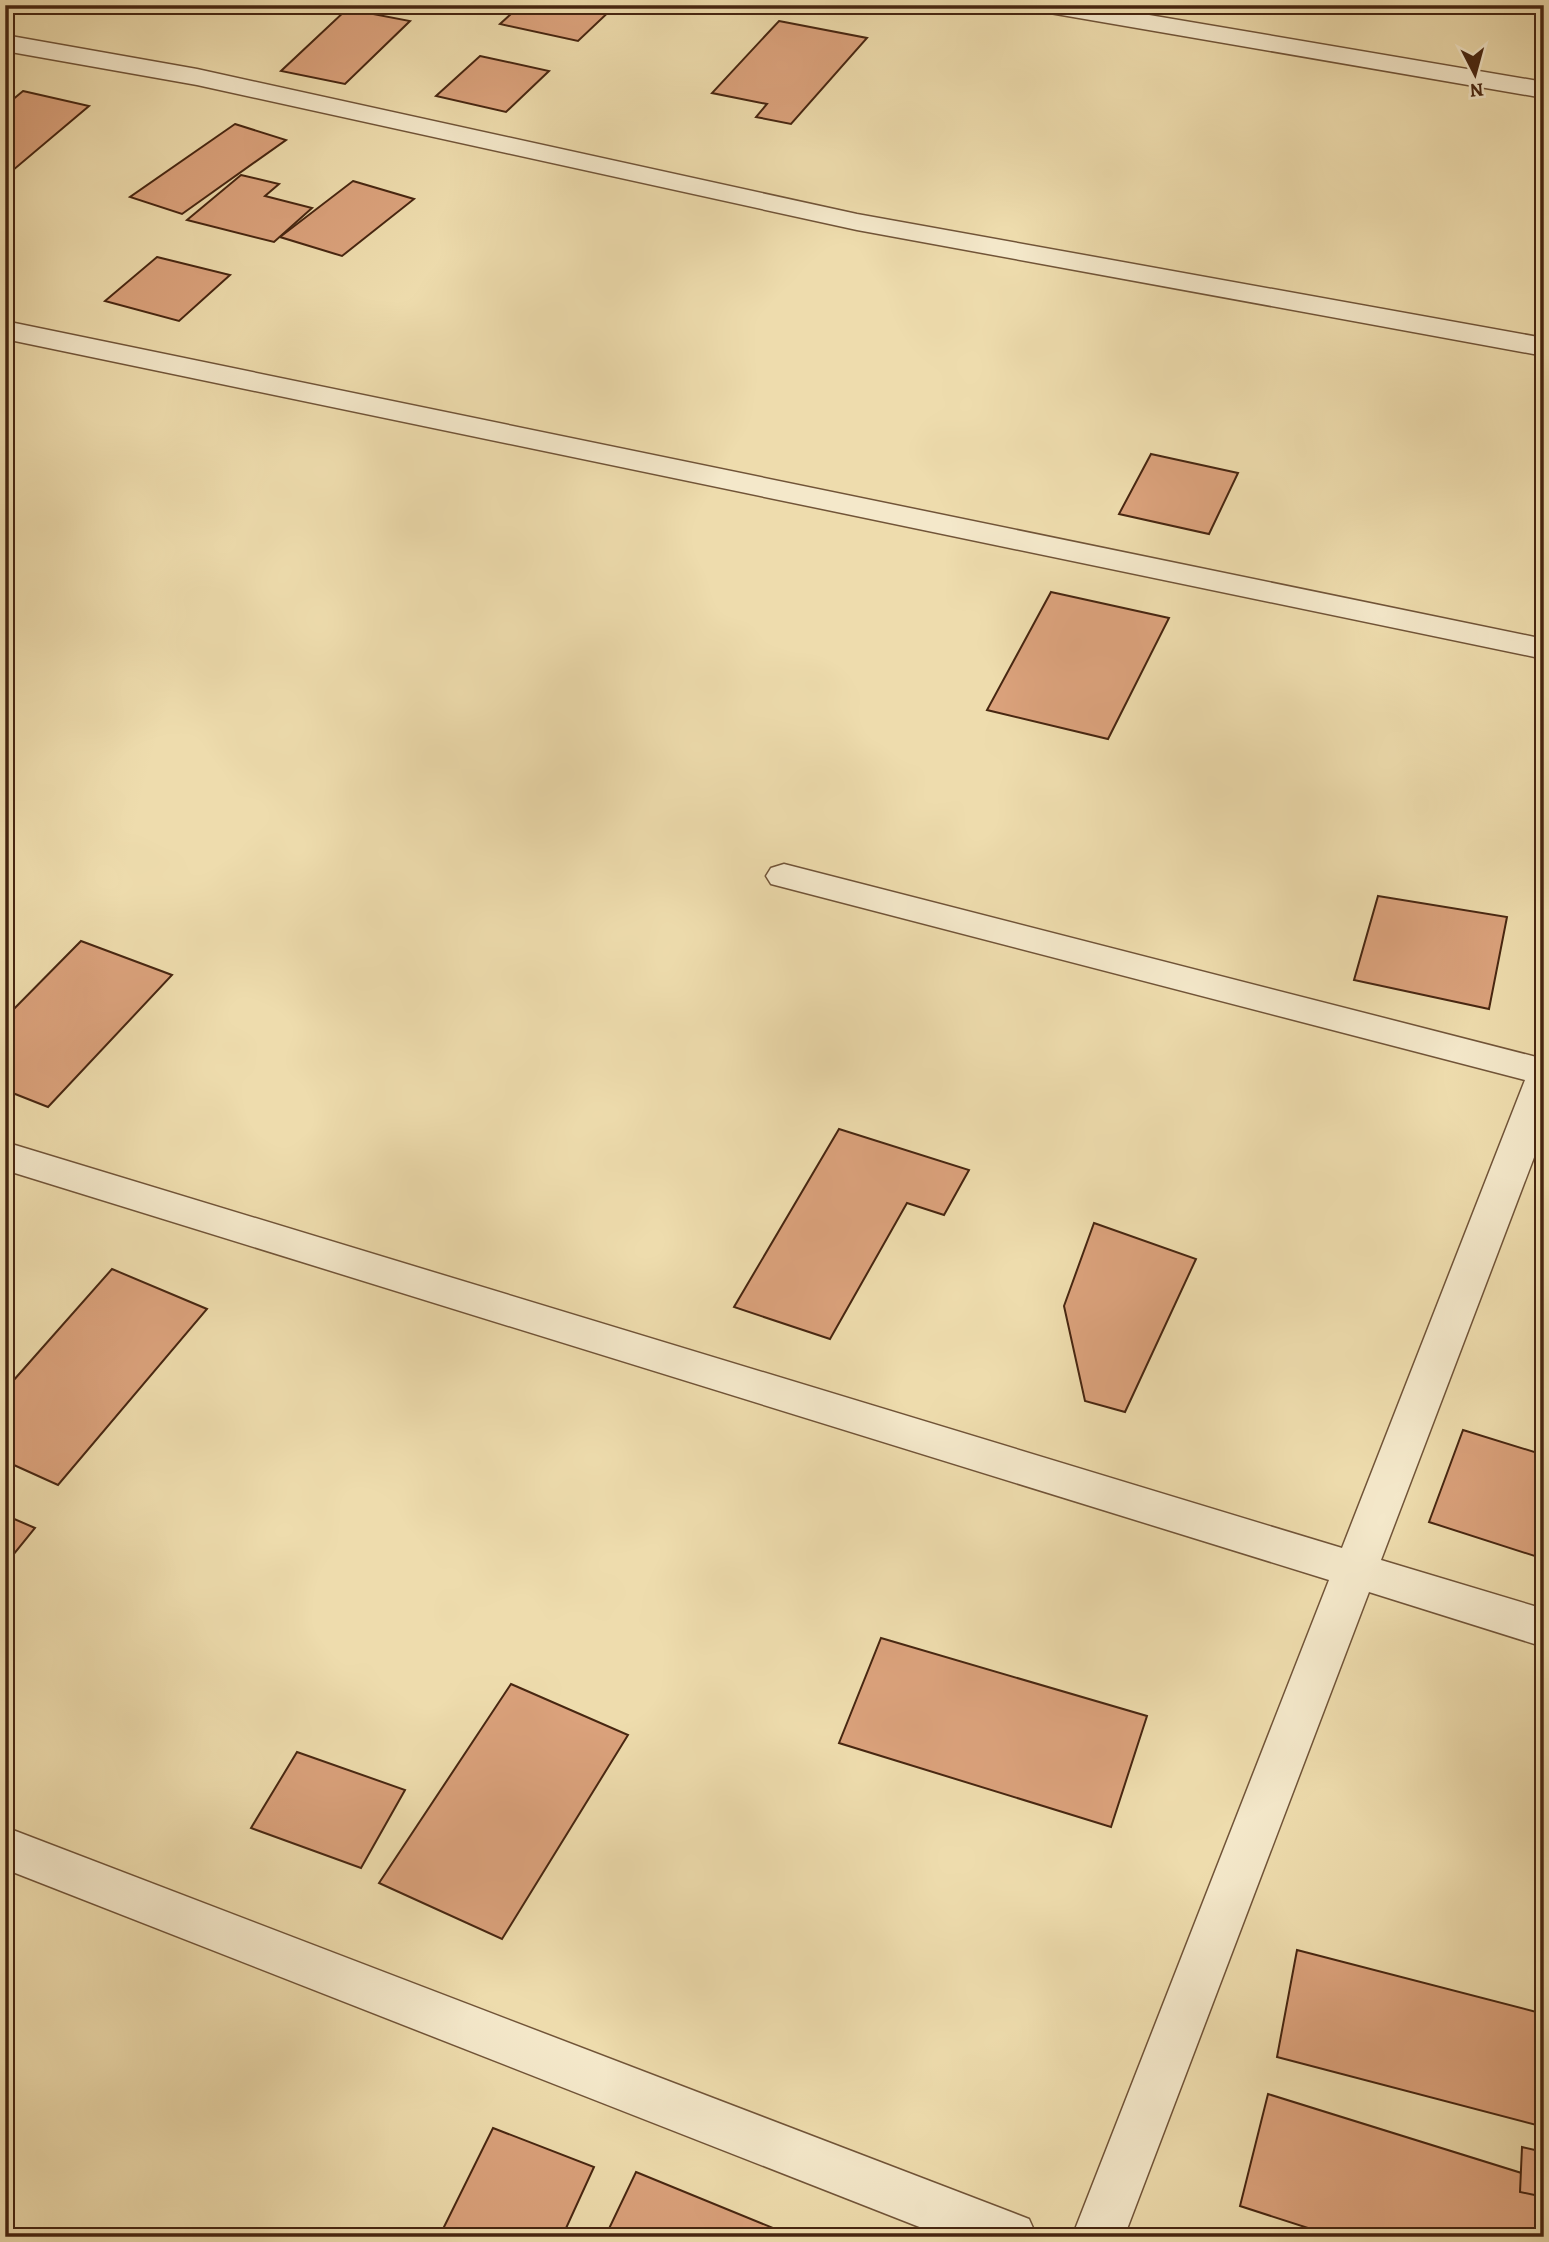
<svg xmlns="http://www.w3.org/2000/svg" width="1549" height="2242" font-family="Alegreya,serif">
	<rect width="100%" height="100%" fill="#eedcad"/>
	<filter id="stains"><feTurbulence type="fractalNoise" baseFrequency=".00286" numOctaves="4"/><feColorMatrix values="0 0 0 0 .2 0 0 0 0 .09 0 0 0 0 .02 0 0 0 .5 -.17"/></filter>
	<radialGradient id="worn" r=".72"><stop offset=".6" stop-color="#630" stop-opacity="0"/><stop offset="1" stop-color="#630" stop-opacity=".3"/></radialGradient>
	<g fill="#dba27c" stroke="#472611" stroke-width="2">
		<polygon points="521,5 616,5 578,41 500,24"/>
		<polygon points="347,9 410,21 345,84 281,71"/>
		<polygon points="779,21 867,38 791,124 756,117 767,104 712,93"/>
		<polygon points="480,56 549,71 506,112 436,96"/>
		<polygon points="23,91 89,106 12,171 5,169 5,106"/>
		<polygon points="235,124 286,140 182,214 130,197"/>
		<polygon points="241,175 279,184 265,196 312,208 274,242 187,220"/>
		<polygon points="353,181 414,199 342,256 280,237"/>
		<polygon points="157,257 230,275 179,321 105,301"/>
		<polygon points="1151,454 1238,473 1209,534 1119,514"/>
		<polygon points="1051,592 1169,618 1108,739 987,710"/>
		<polygon points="1378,896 1507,917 1489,1009 1354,980"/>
		<polygon points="81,941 172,975 48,1107 5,1090 5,1018"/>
		<polygon points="839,1129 969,1170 944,1215 907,1203 830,1339 734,1307"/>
		<polygon points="1094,1223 1196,1259 1125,1412 1085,1401 1064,1306"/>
		<polygon points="112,1269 207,1309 58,1485 5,1461 5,1390"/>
		<polygon points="1463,1430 1544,1455 1544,1559 1429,1522"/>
		<polygon points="5,1515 35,1528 5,1565"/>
		<polygon points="881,1638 1147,1716 1111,1827 839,1743"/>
		<polygon points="511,1684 628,1735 502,1939 379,1883"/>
		<polygon points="297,1752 405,1790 361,1868 251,1828"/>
		<polygon points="1297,1950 1544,2014 1544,2127 1277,2057"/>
		<polygon points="1268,2094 1544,2180 1544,2237 1336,2237 1240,2206"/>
		<polygon points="493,2128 594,2167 562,2237 439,2237"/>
		<polygon points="1522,2147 1544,2152 1544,2197 1520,2192"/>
		<polygon points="636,2172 795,2237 605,2237"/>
	</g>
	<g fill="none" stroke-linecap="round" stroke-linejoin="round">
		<g stroke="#715438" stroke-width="3">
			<g id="minor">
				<polygon points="1032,5 1090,5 1544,82 1544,98 1044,12 1035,10"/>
				<polygon points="5,35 197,69 857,214 1544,338 1544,356 857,230 197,85 5,51"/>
				<polygon points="5,321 1544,639 1544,659 5,339"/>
				<polygon points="784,864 1544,1059 1544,1131 1381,1560 1544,1609 1544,1647 1369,1592 1124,2237 1072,2237 1329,1580 5,1170 5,1142 1342,1548 1525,1080 771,884 766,876 771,868"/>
				<polygon points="5,1827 1011,2212 1029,2219 1037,2237 945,2237 5,1869"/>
			</g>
		</g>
		<use href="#minor" fill="#f4e8ca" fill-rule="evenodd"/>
	</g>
	<rect width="1549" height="2242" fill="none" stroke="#eedcad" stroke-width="28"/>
	<rect x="7" y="7" width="1535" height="2228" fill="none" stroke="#472611" stroke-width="3.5"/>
	<rect x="14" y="14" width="1521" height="2214" fill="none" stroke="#472611" stroke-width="2"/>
	<g transform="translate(1475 74) rotate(174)" stroke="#f4e8ca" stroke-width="5" paint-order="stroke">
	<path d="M0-5L12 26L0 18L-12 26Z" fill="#472611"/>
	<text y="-10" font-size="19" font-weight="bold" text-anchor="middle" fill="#472611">N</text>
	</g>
	<rect width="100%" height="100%" filter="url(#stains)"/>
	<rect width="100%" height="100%" fill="url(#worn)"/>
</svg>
